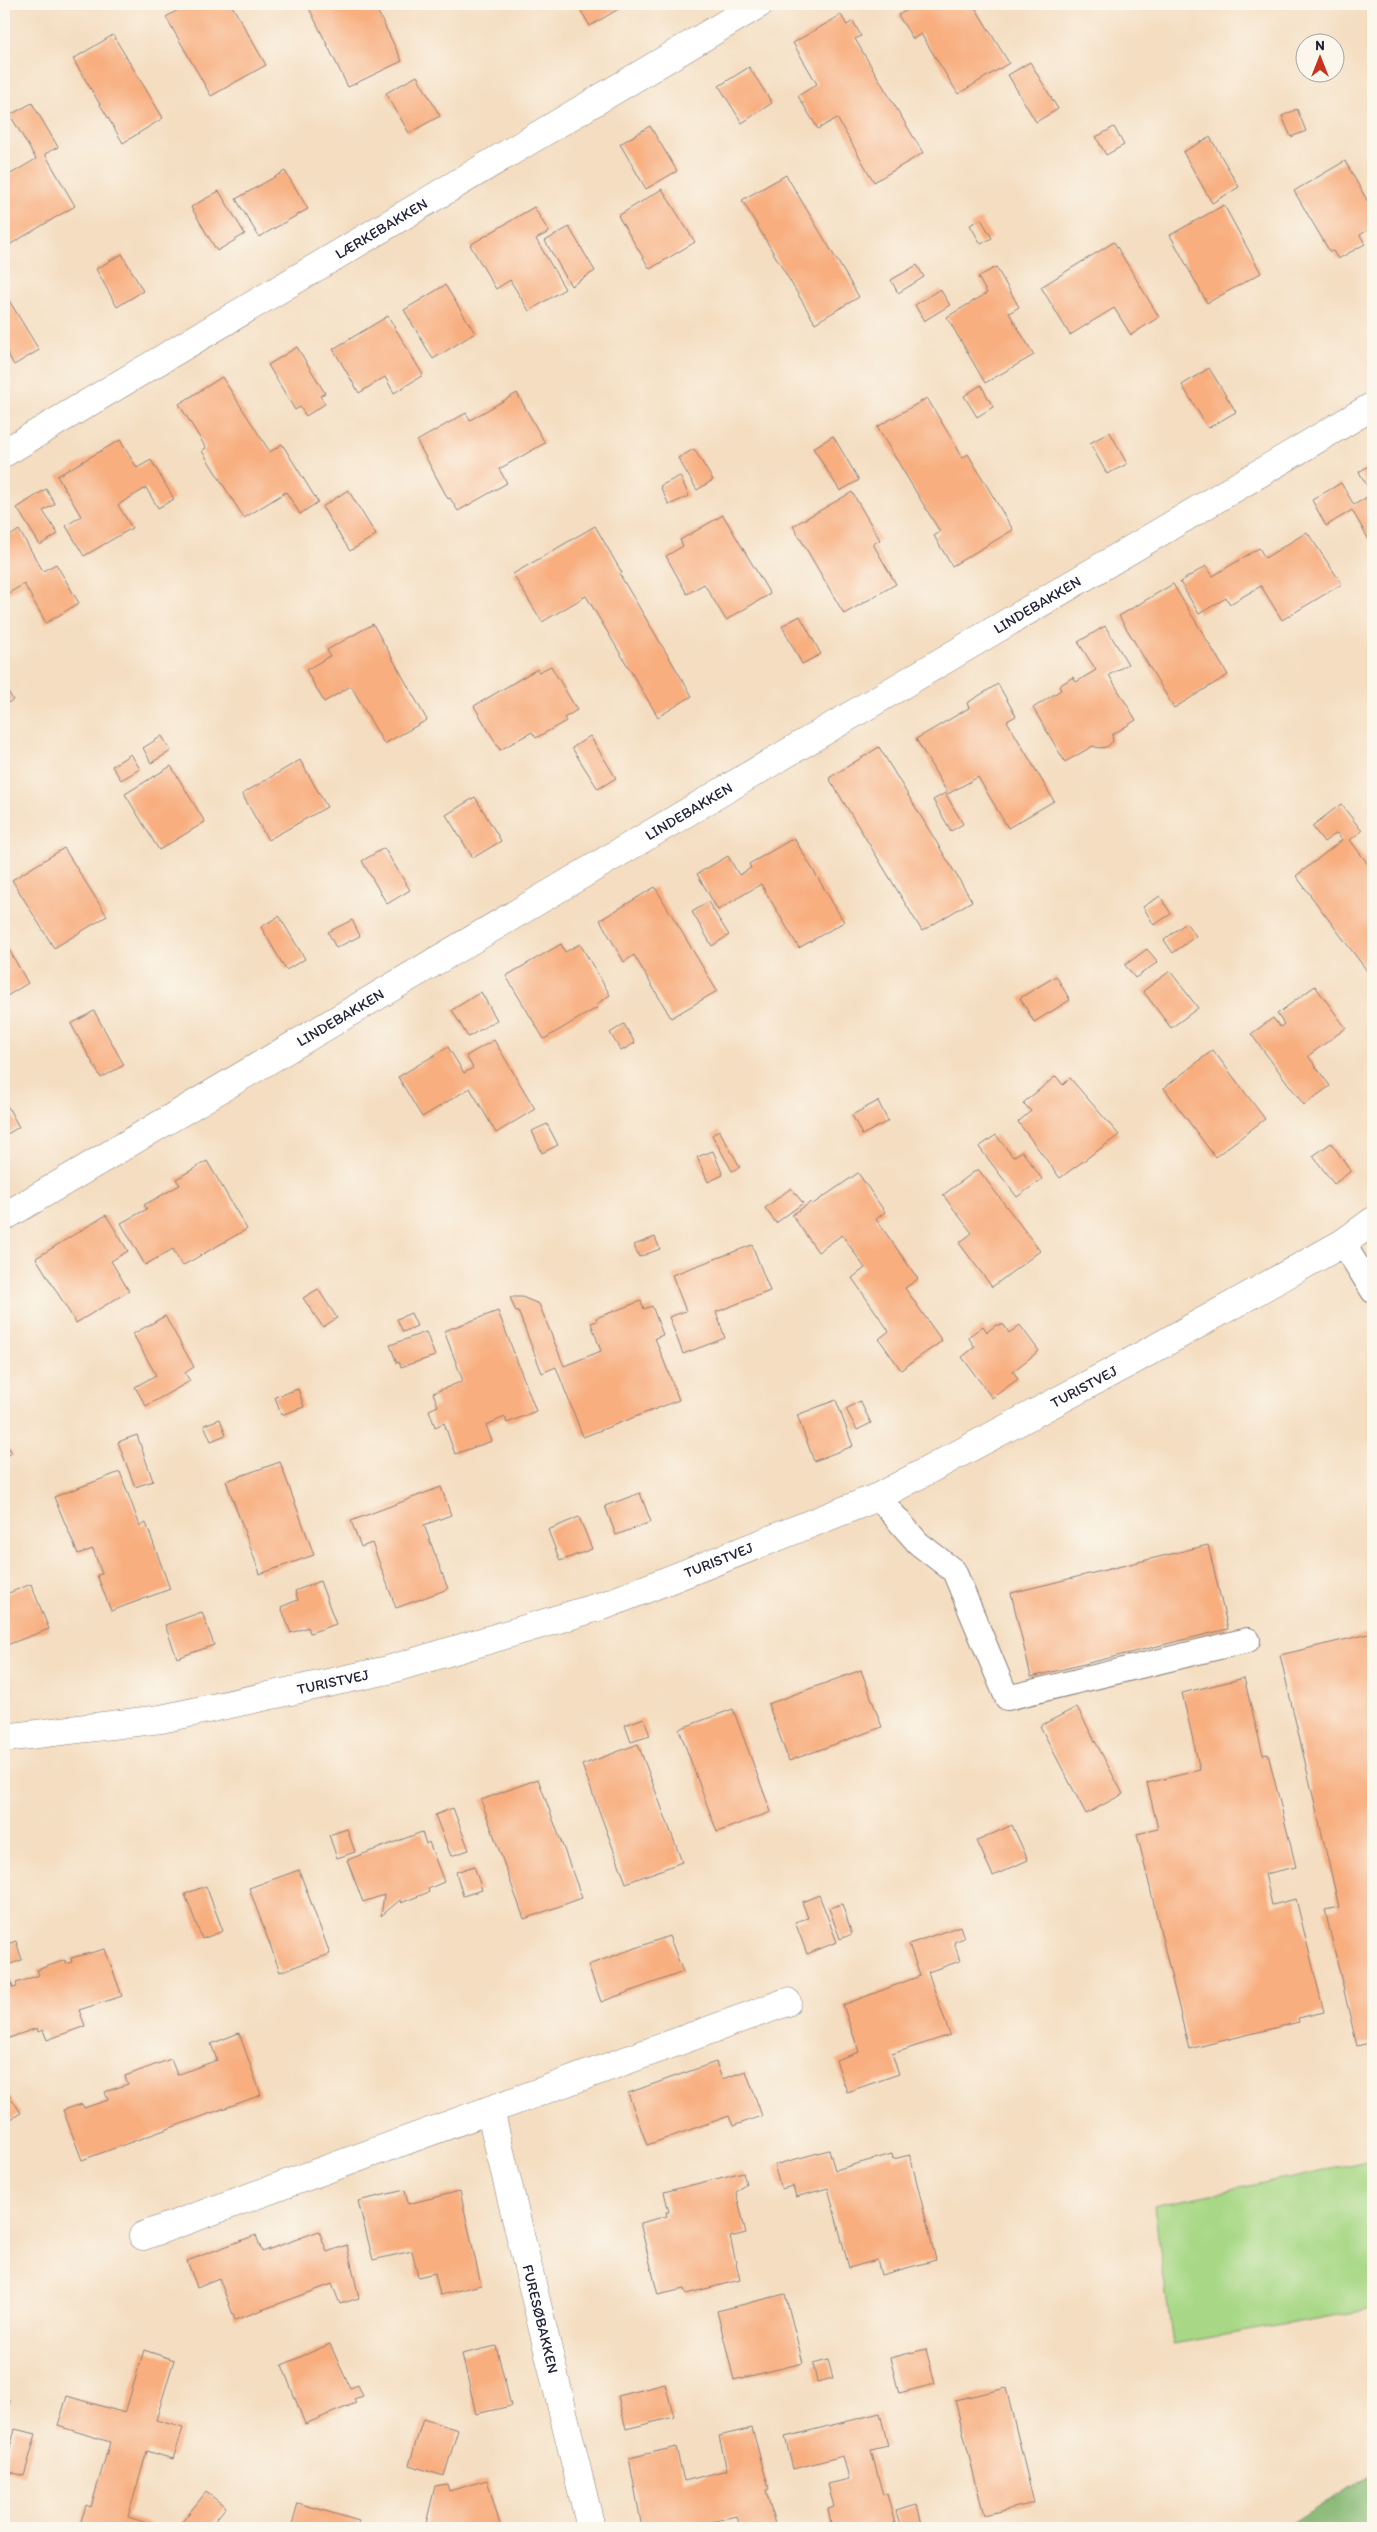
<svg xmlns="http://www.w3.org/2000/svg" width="1377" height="2532" font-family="Itim,sans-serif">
	<rect width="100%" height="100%" fill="#fbf7ec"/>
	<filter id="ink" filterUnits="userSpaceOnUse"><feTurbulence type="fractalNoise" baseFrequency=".02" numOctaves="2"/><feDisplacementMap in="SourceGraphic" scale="10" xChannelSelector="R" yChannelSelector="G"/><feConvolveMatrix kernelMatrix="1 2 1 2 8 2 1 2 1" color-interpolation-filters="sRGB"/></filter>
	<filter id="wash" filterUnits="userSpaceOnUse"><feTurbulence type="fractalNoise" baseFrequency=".0096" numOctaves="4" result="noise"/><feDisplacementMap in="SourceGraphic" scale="20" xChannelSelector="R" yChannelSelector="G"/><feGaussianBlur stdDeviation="1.12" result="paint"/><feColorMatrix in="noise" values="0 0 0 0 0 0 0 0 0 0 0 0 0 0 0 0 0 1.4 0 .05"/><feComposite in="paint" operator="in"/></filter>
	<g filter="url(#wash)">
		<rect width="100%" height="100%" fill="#f4ddc0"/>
		<polygon fill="#a8d886" stroke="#657d60" points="1373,2160 1373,2309 1173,2344 1154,2206"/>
		<polygon fill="#86b873" stroke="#546d57" points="1373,2473 1373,2528 1285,2528"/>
		<g id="blocks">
			<g fill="#f8ae7f">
				<polygon points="188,4 231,4 266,65 211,96 166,17"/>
				<polygon points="307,4 374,4 402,61 348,87"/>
				<polygon points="577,4 627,4 590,26"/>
				<polygon points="918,4 973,4 1009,63 958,94 921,34 913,39 898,15"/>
				<polygon points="841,15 847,25 853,21 861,36 855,39 923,153 874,182 837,118 818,129 798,96 817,84 793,43"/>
				<polygon points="113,35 163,118 123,143 73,59"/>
				<polygon points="1030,62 1058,109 1036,122 1008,75"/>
				<polygon points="749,67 772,103 742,123 719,86"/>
				<polygon points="417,76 440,116 409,133 386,93"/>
				<polygon points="32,103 58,147 45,154 75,206 4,248 4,178 36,159 10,115"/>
				<polygon points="1297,109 1306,131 1291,137 1282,116"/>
				<polygon points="650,126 677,171 646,189 620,144"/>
				<polygon points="1114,127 1124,145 1106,155 1096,137"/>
				<polygon points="1210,137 1239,187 1212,203 1183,152"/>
				<polygon points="1345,161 1373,211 1373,227 1360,235 1365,244 1338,259 1333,251 1330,252 1294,191"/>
				<polygon points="285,171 308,209 259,237 236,199"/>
				<polygon points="786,175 859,297 815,323 742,200"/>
				<polygon points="662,189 695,242 650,269 618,216"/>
				<polygon points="219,191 245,234 217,251 191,207"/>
				<polygon points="1224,205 1261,273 1207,303 1170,235"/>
				<polygon points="534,207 549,232 536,239 565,289 529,311 510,280 496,289 470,245"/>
				<polygon points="981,219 992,238 981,244 970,225"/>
				<polygon points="569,227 595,271 571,286 545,241"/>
				<polygon points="1114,242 1159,317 1131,335 1114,308 1070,335 1041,287"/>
				<polygon points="122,254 143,291 117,307 96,269"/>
				<polygon points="917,265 924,277 898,293 891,280"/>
				<polygon points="996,267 1019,307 1009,313 1034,355 985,383 947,317 987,293 978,277"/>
				<polygon points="445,285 475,333 433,359 404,310"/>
				<polygon points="940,289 950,305 924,321 915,305"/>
				<polygon points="7,297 39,350 14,365 4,347 4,299"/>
				<polygon points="388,316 423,375 394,393 385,377 359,393 333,349"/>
				<polygon points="297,347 325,393 320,396 325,404 306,416 300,407 295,410 268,365"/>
				<polygon points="1209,368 1236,412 1208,428 1182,385"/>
				<polygon points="222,377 270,452 282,444 318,502 300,514 286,492 244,518 202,451 206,448 179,404"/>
				<polygon points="981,385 993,407 977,417 964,396"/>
				<polygon points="517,393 545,443 499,469 507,483 458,511 450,498 448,499 417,441 466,413 470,420"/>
				<polygon points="927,398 963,458 968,454 1013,530 952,566 934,536 940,532 877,427"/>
				<polygon points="1110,432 1127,464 1107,474 1090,443"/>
				<polygon points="833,436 859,480 840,491 813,448"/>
				<polygon points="120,440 137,468 151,460 174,499 158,508 146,488 118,505 132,528 84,556 66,526 81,516 57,476"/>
				<polygon points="694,449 713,480 697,490 678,458"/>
				<polygon points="1373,463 1373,537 1369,540 1352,510 1326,526 1312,500 1341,483 1354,505 1372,494 1359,472"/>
				<polygon points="680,476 689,496 669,505 660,486"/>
				<polygon points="46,489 55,504 43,511 58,534 40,545 17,508"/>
				<polygon points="348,490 376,535 350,551 322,507"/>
				<polygon points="852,492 880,540 873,544 896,584 844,614 793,526"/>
				<polygon points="723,515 770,594 726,620 704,584 687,594 666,556 683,546 680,540"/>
				<polygon points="595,526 622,573 620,575 692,696 658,717 586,596 542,622 513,574"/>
				<polygon points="19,530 43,571 56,564 79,603 46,623 24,584 4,596 4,540"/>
				<polygon points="1307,532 1342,584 1282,620 1261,586 1230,604 1226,598 1199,614 1180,582 1206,566 1213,576 1259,548 1265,558"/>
				<polygon points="1173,584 1228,675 1174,708 1119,616"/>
				<polygon points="800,616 821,654 802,664 782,626"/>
				<polygon points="373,624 427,720 384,744 351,686 324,702 306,670 330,656 327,650"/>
				<polygon points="1105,626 1128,664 1109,675 1136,720 1112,735 1113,741 1107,747 1099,748 1093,746 1065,762 1033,708 1061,690 1059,686 1073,677 1076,682 1096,670 1078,642"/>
				<polygon points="551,666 577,710 564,718 566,721 536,738 532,732 500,750 474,706 537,669 539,672"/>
				<polygon points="4,684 13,700 4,705"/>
				<polygon points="998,684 1016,716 1007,721 1054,801 1008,828 978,777 948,794 916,739 969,708 967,703"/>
				<polygon points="162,736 171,751 151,763 143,748"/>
				<polygon points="590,736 616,778 598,789 572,748"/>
				<polygon points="879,747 972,901 922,931 829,778"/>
				<polygon points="131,754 140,769 121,780 112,766"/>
				<polygon points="300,760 327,807 268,840 242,794"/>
				<polygon points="171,766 205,822 159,850 125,794"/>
				<polygon points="945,793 963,824 951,831 933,800"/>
				<polygon points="475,797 501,841 473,858 446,815"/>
				<polygon points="1341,804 1362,831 1350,840 1373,871 1373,979 1296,876 1342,840 1337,833 1324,842 1312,826"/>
				<polygon points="794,838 844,922 799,948 761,884 718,910 697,874 728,856 739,875 751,868 749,864"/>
				<polygon points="64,848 107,916 54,948 12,880"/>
				<polygon points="384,848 410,890 387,904 362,861"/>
				<polygon points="655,887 717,991 671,1018 634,955 624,962 600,920"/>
				<polygon points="1160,896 1171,914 1154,925 1143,907"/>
				<polygon points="708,902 729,935 712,946 692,912"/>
				<polygon points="279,916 305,959 286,970 261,927"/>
				<polygon points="352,920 360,936 336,948 328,932"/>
				<polygon points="1186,923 1196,936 1173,953 1164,940"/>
				<polygon points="4,941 28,983 4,998"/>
				<polygon points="561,944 565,952 580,944 610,995 597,1004 598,1007 544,1039 506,976"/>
				<polygon points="1147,949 1158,962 1135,978 1125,965"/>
				<polygon points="1170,971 1198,1008 1171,1028 1143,991"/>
				<polygon points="1056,976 1070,1000 1034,1022 1020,998"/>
				<polygon points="1315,986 1346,1028 1308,1056 1330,1086 1304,1105 1251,1034 1273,1018 1280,1027 1284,1024 1277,1014"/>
				<polygon points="481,992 497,1020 468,1037 452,1010"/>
				<polygon points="94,1011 124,1065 101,1078 71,1024"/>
				<polygon points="624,1024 635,1043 621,1051 610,1033"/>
				<polygon points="494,1040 535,1109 496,1133 470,1088 422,1117 398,1077 448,1047 464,1073 473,1068 466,1056"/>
				<polygon points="1213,1050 1265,1119 1215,1157 1164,1088"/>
				<polygon points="1056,1076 1063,1085 1070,1078 1119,1135 1060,1178 1018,1122 1031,1111 1023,1103"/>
				<polygon points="4,1100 19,1127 4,1136"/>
				<polygon points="878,1101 888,1121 862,1135 852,1115"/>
				<polygon points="547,1124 558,1145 542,1153 532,1131"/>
				<polygon points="719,1130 740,1167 732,1171 712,1135"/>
				<polygon points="996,1135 1013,1157 1022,1151 1042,1179 1017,1197 979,1147"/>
				<polygon points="1331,1143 1351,1171 1334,1184 1313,1156"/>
				<polygon points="713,1151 723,1175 708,1182 697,1157"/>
				<polygon points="207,1161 247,1229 182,1266 173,1249 145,1265 121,1223 147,1209 144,1205 180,1185 176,1179"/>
				<polygon points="978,1169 1040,1251 992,1287 959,1243 972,1233 943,1195"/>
				<polygon points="858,1173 885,1212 876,1219 918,1279 905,1288 942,1341 901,1370 879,1339 889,1331 852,1278 865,1268 842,1235 818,1252 792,1215 811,1202 813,1204"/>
				<polygon points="791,1188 803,1203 776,1223 765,1208"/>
				<polygon points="106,1215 128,1251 111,1261 129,1291 76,1323 36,1258"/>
				<polygon points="655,1237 660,1249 639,1257 634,1245"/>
				<polygon points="752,1245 770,1291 716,1312 725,1338 683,1354 669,1317 686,1311 672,1275"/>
				<polygon points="318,1289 337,1318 323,1327 303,1298"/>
				<polygon points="510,1297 522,1297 539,1304 564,1366 601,1351 591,1323 597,1321 596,1318 641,1301 644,1309 652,1306 663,1335 655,1338 679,1400 583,1437 556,1367 542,1373 518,1311 516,1312"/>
				<polygon points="498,1311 536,1411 507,1423 505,1417 486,1425 492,1441 455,1454 444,1423 435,1427 429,1410 438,1406 433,1393 463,1381 444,1331"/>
				<polygon points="411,1313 417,1326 403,1332 397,1319"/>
				<polygon points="165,1316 194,1367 185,1373 190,1381 146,1406 135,1387 156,1375 133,1334"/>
				<polygon points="996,1325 1004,1325 1009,1333 1020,1325 1039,1351 1013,1371 1018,1379 992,1398 962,1357 975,1347 968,1337 983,1326 987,1332"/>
				<polygon points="426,1332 435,1356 401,1367 399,1362 397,1363 390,1345"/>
				<polygon points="298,1389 304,1407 281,1415 275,1397"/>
				<polygon points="836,1400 853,1446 814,1461 797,1415"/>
				<polygon points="860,1401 871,1423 857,1430 846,1409"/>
				<polygon points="220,1419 226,1435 211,1441 204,1425"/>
				<polygon points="137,1435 153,1481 135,1487 118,1442"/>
				<polygon points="4,1440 12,1453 4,1458"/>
				<polygon points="280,1462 314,1555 260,1574 226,1481"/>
				<polygon points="120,1472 140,1526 146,1523 170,1589 111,1611 97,1575 102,1574 93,1549 78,1554 54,1497"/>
				<polygon points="441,1487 451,1515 424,1525 448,1589 396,1608 372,1543 361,1547 351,1521"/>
				<polygon points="640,1493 651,1522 616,1535 605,1506"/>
				<polygon points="579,1517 592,1549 560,1561 548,1530"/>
				<polygon points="1208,1545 1228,1629 1031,1677 1011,1593"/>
				<polygon points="320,1581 336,1624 310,1633 308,1627 291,1633 281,1607 298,1600 295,1591"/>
				<polygon points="31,1584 49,1629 4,1646 4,1595"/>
				<polygon points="202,1612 214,1645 177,1658 165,1625"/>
				<polygon points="1373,1633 1373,2042 1357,2046 1325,1910 1339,1907 1280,1655"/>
				<polygon points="861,1670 882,1727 789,1761 768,1704"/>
				<polygon points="1244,1678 1263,1755 1268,1754 1296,1867 1265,1874 1272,1905 1296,1899 1324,2012 1298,2018 1299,2022 1189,2049 1137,1834 1158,1829 1147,1783 1200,1770 1182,1693"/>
				<polygon points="1077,1707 1123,1794 1086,1814 1040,1726"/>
				<polygon points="733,1709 771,1812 717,1832 679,1729"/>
				<polygon points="644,1718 650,1736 631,1742 625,1725"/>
				<polygon points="638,1744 682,1862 626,1883 582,1765"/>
				<polygon points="538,1779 582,1898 524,1919 481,1800"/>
				<polygon points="453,1808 469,1850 451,1856 435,1815"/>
				<polygon points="1012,1825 1028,1860 993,1876 977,1841"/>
				<polygon points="347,1829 355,1852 337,1858 329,1835"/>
				<polygon points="422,1832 426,1844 429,1842 444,1882 428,1889 429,1892 401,1903 400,1900 381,1916 384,1895 363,1902 347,1860"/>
				<polygon points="474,1866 482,1890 463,1896 456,1872"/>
				<polygon points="299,1870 330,1954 280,1972 249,1888"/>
				<polygon points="206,1886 223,1931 202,1939 185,1894"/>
				<polygon points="819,1895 837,1942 807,1954 795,1922 808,1918 802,1902"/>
				<polygon points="842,1904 852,1934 840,1939 829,1908"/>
				<polygon points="960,1926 964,1938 954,1942 960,1961 928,1972 950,2035 892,2054 899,2074 847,2092 836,2060 859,2052 843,2005 920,1976 909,1944"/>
				<polygon points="669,1936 683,1972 601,2002 588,1965"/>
				<polygon points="16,1941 22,1960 5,1966 13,1988 17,1987 16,1983 39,1975 37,1970 65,1960 66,1964 72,1962 71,1958 105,1949 122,1996 79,2010 85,2026 47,2040 43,2030 38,2032 37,2028 9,2038 4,2023 4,1945"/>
				<polygon points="239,2033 261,2095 82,2160 63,2110 82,2104 84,2108 108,2100 105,2092 128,2084 125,2076 171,2059 177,2075 217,2060 211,2044"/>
				<polygon points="716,2062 722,2079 746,2071 762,2116 733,2126 729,2116 647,2145 628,2093"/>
				<polygon points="4,2087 21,2113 4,2123"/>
				<polygon points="829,2150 835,2170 892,2154 893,2159 910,2155 936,2260 881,2275 877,2260 849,2268 828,2188 796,2197 793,2186 781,2189 774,2165"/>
				<polygon points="743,2172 746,2184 736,2192 746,2233 730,2237 740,2280 686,2294 684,2289 658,2295 640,2223 667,2216 666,2212 669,2212 664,2192"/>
				<polygon points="405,2190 408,2204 460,2191 481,2285 440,2295 435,2273 418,2277 412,2251 373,2260 358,2201"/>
				<polygon points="319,2231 327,2252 347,2245 359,2298 340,2304 332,2284 235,2320 219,2278 197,2287 187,2261 256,2235 262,2252"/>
				<polygon points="785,2294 803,2363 734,2380 717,2311"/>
				<polygon points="330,2344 350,2388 358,2385 363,2396 354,2399 356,2403 305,2424 282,2365"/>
				<polygon points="496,2346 511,2406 476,2414 462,2354"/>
				<polygon points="926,2349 935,2384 899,2393 890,2358"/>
				<polygon points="144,2350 174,2360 156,2420 183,2428 173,2459 147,2451 128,2517 163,2528 79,2528 86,2505 91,2507 110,2442 58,2426 67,2396 125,2413"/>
				<polygon points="828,2360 833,2378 817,2382 813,2364"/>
				<polygon points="665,2384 674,2417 626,2429 618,2396"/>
				<polygon points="1006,2388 1034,2503 984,2515 955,2400"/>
				<polygon points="4,2398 10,2400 4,2421"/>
				<polygon points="880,2413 888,2446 871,2450 883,2495 887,2494 896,2528 832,2528 828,2509 834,2507 828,2484 849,2479 843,2456 793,2469 785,2437"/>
				<polygon points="423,2419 458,2430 444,2476 409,2465"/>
				<polygon points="752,2428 769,2489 766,2490 776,2528 740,2528 737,2516 685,2528 642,2528 629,2458 676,2447 684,2481 727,2470 719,2436"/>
				<polygon points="15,2429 36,2434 24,2476 4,2470"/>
				<polygon points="487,2480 500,2525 497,2526 497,2528 425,2528 435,2486 447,2484 449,2491"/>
				<polygon points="206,2492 226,2507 209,2528 177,2528"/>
				<polygon points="298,2503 359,2521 357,2528 291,2528"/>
				<polygon points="917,2505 923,2528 901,2528 896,2511"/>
			</g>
		</g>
	</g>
	<g filter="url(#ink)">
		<use href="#blocks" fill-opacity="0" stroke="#8b807e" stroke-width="1"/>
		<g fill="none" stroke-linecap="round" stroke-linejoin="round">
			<g stroke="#8b807e" stroke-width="26">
				<g id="service">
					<polyline points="1343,1243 1373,1291"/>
					<polyline points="878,1497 918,1543 954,1571 1007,1698 1248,1640"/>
				</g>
			</g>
			<g stroke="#8b807e" stroke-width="29">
				<g id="minor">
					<path id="s1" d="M 4,453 L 759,4"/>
					<path id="s2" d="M 4,1217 L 1373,406"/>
					<path id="s3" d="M 4,1738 L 161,1719 L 388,1670 L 608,1604 L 878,1497 L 1134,1360 L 1343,1243 L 1373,1221"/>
					<path id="s4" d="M 490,2110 L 591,2528"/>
					<polyline points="143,2236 787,2002"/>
				</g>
			</g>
			<use href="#service" stroke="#fff" stroke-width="24"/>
			<use href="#minor" stroke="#fff" stroke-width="28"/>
		</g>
	</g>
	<g text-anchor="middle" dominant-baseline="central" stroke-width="5" stroke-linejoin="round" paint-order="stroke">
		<g font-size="15" fill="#22223b" stroke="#fbf7ec">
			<text stroke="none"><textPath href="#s1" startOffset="439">LÆRKEBAKKEN</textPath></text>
			<text stroke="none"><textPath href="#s2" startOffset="1201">LINDEBAKKEN</textPath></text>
			<text stroke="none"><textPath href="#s2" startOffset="796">LINDEBAKKEN</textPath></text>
			<text stroke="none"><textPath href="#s2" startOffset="391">LINDEBAKKEN</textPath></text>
			<text stroke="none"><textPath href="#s3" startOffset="1144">TURISTVEJ</textPath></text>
			<text stroke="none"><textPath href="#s3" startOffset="739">TURISTVEJ</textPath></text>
			<text stroke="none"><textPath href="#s3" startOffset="334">TURISTVEJ</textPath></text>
			<text stroke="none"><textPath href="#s4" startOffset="215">FURESØBAKKEN</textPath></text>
		</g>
	</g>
	<rect width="1377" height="2532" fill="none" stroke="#fbf7ec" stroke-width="20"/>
	<g transform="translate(1320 58)"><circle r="24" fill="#fbf7ec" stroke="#a4a2a5"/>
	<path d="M0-4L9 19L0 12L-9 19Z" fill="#c8321e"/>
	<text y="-8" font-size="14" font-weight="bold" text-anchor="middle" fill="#22223b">N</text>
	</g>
</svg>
